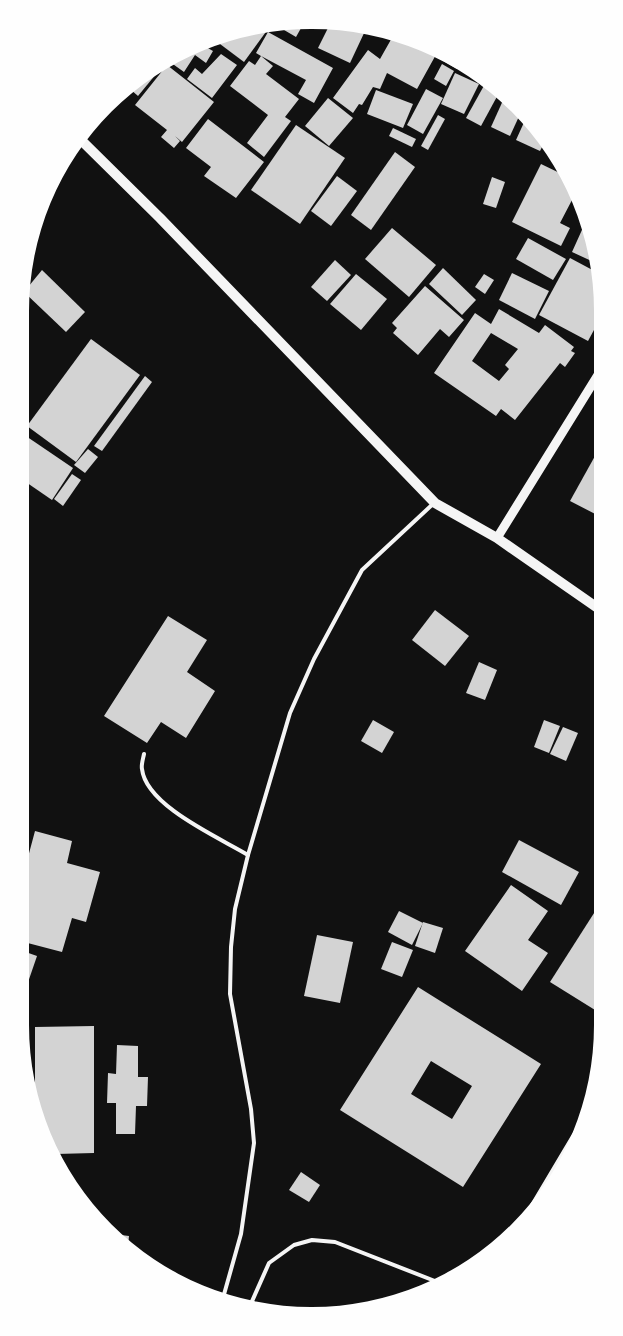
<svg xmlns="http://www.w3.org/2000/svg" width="623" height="1336" font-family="Poppins,sans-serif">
	<rect width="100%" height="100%" fill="#111"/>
	<g fill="#d3d3d3" fill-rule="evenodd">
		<polygon points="305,21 296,37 279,27"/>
		<polygon points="330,24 365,31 350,63 318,48"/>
		<polygon points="268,29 244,62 216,41 218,39"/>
		<polygon points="268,32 333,68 314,103 298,94 306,80 261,56 273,66 266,74 299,99 285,117 291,121 264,157 247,143 268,115 230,86 249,61 255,65 261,56 256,53"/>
		<polygon points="393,36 422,42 438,51 417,89 387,73 380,89 373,87 362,105 359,104 353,113 333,98 368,50 380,59"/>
		<polygon points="199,43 213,51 206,63 195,55 184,72 170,62"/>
		<polygon points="441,52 460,63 457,69 438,58"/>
		<polygon points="221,54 237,65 212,98 187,79 195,68 202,74"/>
		<polygon points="442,64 454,71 446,86 434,79"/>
		<polygon points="167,65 214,102 182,142 175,136 180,141 174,148 161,137 167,130 135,105"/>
		<polygon points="161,68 138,96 130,89"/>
		<polygon points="455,73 479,84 464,114 441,104"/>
		<polygon points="486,82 500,91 481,126 466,118"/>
		<polygon points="426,89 443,98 423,134 407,125"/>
		<polygon points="376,90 413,104 403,128 367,114"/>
		<polygon points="505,96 521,112 510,136 491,127"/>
		<polygon points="328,98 353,118 329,146 305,126"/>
		<polygon points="438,115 445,119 428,150 421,146"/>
		<polygon points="526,118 546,139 540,151 516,140"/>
		<polygon points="208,119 264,162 236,198 204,176 211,167 186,148"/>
		<polygon points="296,125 345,158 300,224 251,190"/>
		<polygon points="393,128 416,139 412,147 389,136"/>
		<polygon points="395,152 415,167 371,230 351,215"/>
		<polygon points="541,164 568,177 582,205 572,200 560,223 570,228 561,246 512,222"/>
		<polygon points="337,176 357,191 331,226 311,211"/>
		<polygon points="492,177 505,182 496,208 483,204"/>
		<polygon points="586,221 596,257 598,264 572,252"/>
		<polygon points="392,228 436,265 409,297 365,259"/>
		<polygon points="528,238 566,259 553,280 516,259"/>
		<polygon points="570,258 600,274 601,317 588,341 539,315"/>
		<polygon points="335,260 351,275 327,301 311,287"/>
		<polygon points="443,268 476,300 462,315 429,284"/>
		<polygon points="42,270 85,312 66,332 24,292"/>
		<polygon points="512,273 549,291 535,319 499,300"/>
		<polygon points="356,274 387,299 361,330 330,304"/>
		<polygon points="484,274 494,280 485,294 475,287"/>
		<polygon points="425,286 464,320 449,337 440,329 418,355 393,333 397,328 392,323"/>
		<path d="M 499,309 L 539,333 L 545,325 L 574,347 L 571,351 L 575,353 L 565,367 L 560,363 L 515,420 L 501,409 L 496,416 L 434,373 L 475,313 L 491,324 ZM 491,333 L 518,349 L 505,365 L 509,369 L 499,381 L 472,361 Z"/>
		<polygon points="91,339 140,375 76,462 27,426"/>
		<polygon points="145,376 152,382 102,451 94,446"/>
		<polygon points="20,432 73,468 52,500 20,478"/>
		<polygon points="600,447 601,447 601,517 570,501"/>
		<polygon points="88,449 98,457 85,473 74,465"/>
		<polygon points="72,474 81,480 63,506 54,499"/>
		<polygon points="435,610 469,636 445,666 412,640"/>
		<polygon points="168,616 207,640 187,672 215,691 186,738 161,722 147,743 104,716"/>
		<polygon points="479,662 497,670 485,700 466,693"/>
		<polygon points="373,720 394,732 382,753 361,741"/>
		<polygon points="544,720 560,726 549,753 534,747"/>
		<polygon points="563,727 578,733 566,761 550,754"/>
		<polygon points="35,831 72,841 67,863 100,872 86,922 72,918 62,952 20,941 20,887"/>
		<polygon points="519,840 579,872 561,905 502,872"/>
		<polygon points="511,885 548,911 528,940 548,953 522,991 465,951"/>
		<polygon points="603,899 603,997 595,1010 550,982"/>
		<polygon points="399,911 423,923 412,945 388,932"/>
		<polygon points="423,922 443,928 435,953 415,946"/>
		<polygon points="317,935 353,942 340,1003 304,996"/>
		<polygon points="392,942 413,950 402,977 381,969"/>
		<polygon points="20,950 37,956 25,991 20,989"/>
		<path d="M 418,987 L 541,1064 L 463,1187 L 340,1110 ZM 431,1061 L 472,1086 L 452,1119 L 411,1094 Z"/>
		<polygon points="94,1026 94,1153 56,1154 35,1118 35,1027"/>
		<polygon points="117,1045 138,1046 138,1077 148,1077 147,1106 136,1106 135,1134 116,1134 116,1103 107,1103 108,1073 116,1074"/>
		<polygon points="301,1172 320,1185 309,1202 289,1190"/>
		<polygon points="113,1234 129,1236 128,1246"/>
	</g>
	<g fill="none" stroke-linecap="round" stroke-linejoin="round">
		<g stroke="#f5f5f5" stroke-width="4">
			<path d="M 144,754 C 143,759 141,765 142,769 C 146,806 220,838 248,855"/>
			<polyline points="519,1227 585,1116"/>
			<polyline points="223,1298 241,1234 254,1143 251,1109 230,994 231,947 235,909 248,855 290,713 314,659 362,570 434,503"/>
			<polyline points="249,1308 269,1263 294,1245 312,1240 335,1242 440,1283"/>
		</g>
		<polyline stroke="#f5f5f5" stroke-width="9" points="497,538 601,370"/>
		<polyline stroke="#f5f5f5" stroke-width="10" points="82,141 160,218 435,503 497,538 602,611"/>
	</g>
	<path d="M0 0H623V1336H0ZM311 29H312A282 282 0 0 1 594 311V1025A282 282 0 0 1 312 1307H311A282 282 0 0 1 29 1025V311A282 282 0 0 1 311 29Z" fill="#fefefe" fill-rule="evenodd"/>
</svg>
